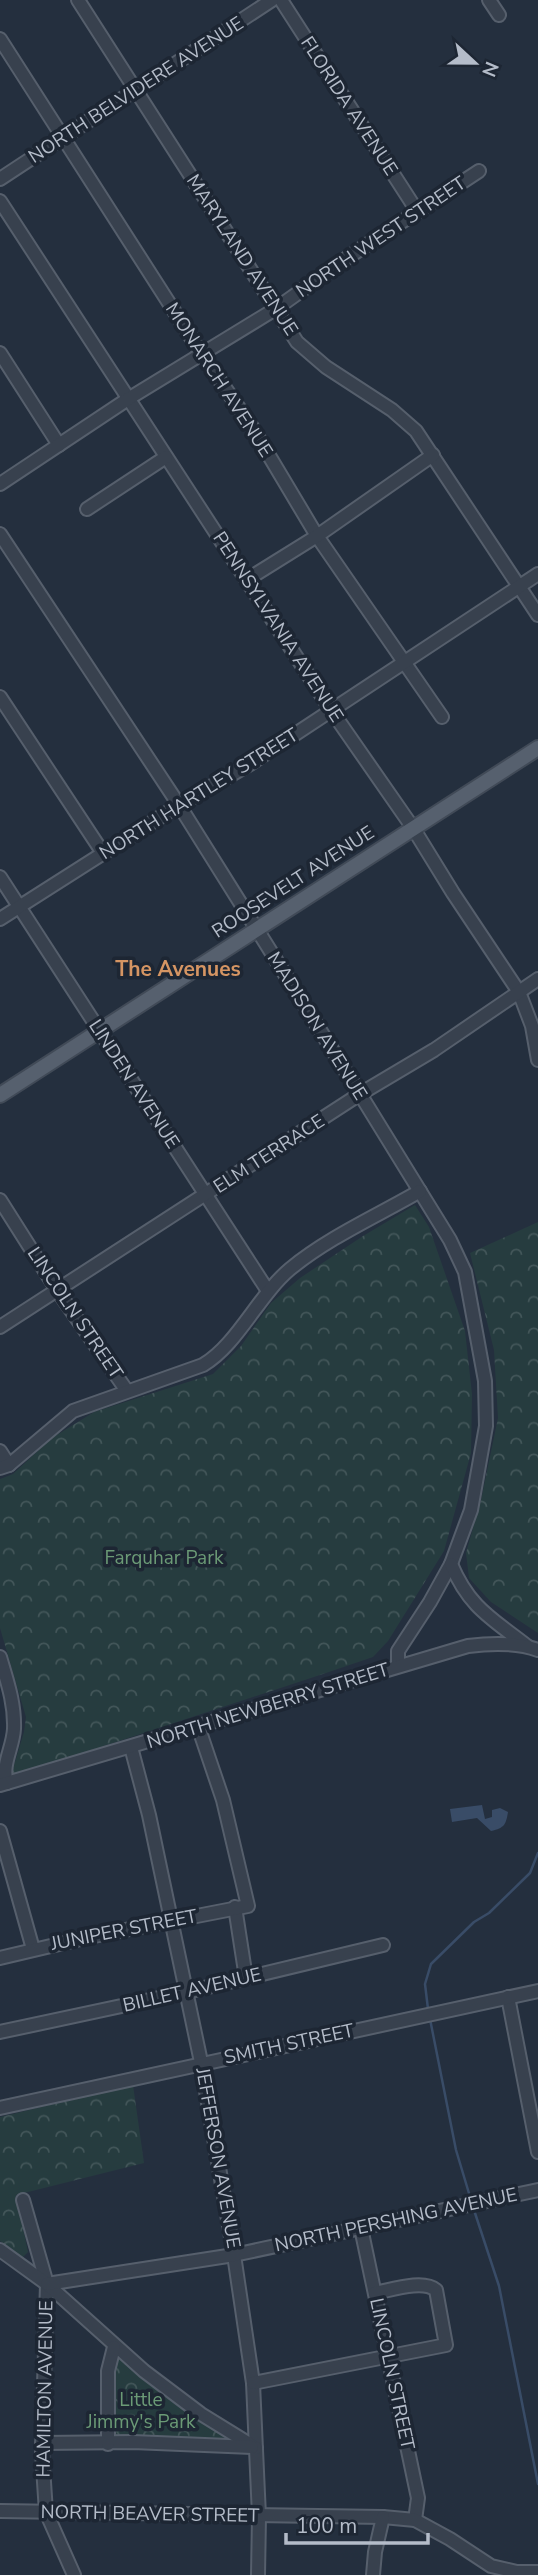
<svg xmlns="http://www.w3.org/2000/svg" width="538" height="2575" font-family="'Nunito Sans',sans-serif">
	<defs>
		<pattern id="park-crowns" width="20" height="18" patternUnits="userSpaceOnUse" patternTransform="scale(1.75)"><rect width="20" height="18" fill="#263c3f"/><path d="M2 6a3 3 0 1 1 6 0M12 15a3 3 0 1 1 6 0" fill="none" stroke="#435659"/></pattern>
	</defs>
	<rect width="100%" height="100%" fill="#242f3e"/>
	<g fill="url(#park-crowns)">
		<polygon points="415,1205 429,1227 465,1331 472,1394 471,1453 444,1551 388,1641 373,1657 323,1674 16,1775 12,1772 24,1732 26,1717 0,1628 0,1479 13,1474 52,1438 94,1412 213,1374 241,1346 271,1303 300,1278 363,1236"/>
		<polygon points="538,1222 538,1633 491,1602 469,1578 466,1553 481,1500 498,1418 494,1350 470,1253"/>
		<polygon points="133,2085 144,2163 16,2195 28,2252 21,2259 0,2241 0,2117"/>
		<polygon points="116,2353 225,2438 106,2440"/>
	</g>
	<path fill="#394c67" d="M 482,1805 L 485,1819 L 492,1817 L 492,1810 L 500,1808 L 508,1812 C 506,1824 505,1828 491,1831 L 477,1818 L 452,1822 L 450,1809 Z"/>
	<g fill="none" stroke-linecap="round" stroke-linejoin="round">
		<g stroke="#394c67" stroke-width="2.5">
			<polyline points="428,2009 425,1984 431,1964 474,1922 489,1913 530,1873 538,1853"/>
			<polyline points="430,2019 456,2150 471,2200"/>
			<polyline points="474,2210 499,2286 538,2484"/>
		</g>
		<g stroke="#565f6c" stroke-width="16">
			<g id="minor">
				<polyline points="78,0 297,342 326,367 392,410 416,431 538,615"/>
				<polyline points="281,0 417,211"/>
				<polyline points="489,0 499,15"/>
				<polyline points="0,39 201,353 252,427 317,536 442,717"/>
				<polyline points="0,179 272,0"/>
				<polyline points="0,201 331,710 413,828 453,893 519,992 532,1026 538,1060"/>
				<polyline points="0,353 59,445"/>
				<polyline points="0,484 128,399 277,308 347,258 479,171"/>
				<polyline points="87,509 166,457"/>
				<polyline points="0,534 179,805 360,1094 450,1240 465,1272 485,1381 486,1426 471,1510 451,1564 430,1602 398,1651 398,1666"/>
				<polyline points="248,579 317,536 433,455"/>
				<polyline points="0,697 103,853"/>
				<polyline points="0,877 268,1291"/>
				<polyline points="0,919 179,805 250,764 538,574"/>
				<polyline points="0,1200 57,1290 127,1391"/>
				<polyline points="0,1327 360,1094 434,1050 538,979"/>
				<polyline points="0,1451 9,1465"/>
				<path d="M 0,1468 L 9,1465 L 73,1411 L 203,1365 C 237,1345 258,1296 290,1269 C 329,1237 377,1216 420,1191"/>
				<path d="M 451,1564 C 469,1607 491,1618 527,1646"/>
				<path d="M 0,1657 C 7,1681 15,1703 14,1729 C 13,1748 1,1765 7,1783"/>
				<polyline points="131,1747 149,1815 201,2062 234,2255 253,2383 259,2516 258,2575"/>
				<path d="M 0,1785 L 468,1646 C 491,1643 516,1642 538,1650"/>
				<polyline points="0,1831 33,1949"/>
				<polyline points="235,1907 246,1978"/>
				<polyline points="0,1958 89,1937 248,1906 223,1800 198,1726"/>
				<polyline points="508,1997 538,2152"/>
				<polyline points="0,2032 187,1992 383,1945"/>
				<polyline points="0,2108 538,1991"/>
				<polyline points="23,2200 47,2284 42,2452 46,2512 74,2575"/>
				<polyline points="361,2228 418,2498 415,2520"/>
				<polyline points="0,2250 47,2284 144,2371 201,2414 256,2448"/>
				<polyline points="47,2284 234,2255 538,2190"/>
				<path d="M 253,2383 L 446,2345 L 436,2290 C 423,2279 391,2290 375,2293"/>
				<polyline points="42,2443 133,2442 252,2447"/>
				<polyline points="108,2444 108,2371 114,2347"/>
				<polyline points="0,2511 383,2517 415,2520 450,2539 491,2566 517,2572 538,2572"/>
				<polyline points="373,2575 375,2552 383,2517"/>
			</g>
		</g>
		<g stroke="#414a57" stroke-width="18">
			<polyline id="major" points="0,1095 538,748"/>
		</g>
		<use href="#minor" stroke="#38414e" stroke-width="12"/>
		<use href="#major" stroke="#56606e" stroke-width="14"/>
	</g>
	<g text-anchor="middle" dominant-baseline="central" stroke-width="7" stroke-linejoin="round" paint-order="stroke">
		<g font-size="19" fill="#b4bcc9" stroke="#1d2633">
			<text transform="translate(136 90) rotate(-33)">NORTH BELVIDERE AVENUE</text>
			<text transform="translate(349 106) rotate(57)">FLORIDA AVENUE</text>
			<text transform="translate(381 237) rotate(-34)">NORTH WEST STREET</text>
			<text transform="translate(242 255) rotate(57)">MARYLAND AVENUE</text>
			<text transform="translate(219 380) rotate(57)">MONARCH AVENUE</text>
			<text transform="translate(278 627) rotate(57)">PENNSYLVANIA AVENUE</text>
			<text transform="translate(199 794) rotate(-32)">NORTH HARTLEY STREET</text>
			<text transform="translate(293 882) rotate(-33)">ROOSEVELT AVENUE</text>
			<text transform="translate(317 1026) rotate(58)">MADISON AVENUE</text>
			<text transform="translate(134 1084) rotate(57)">LINDEN AVENUE</text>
			<text transform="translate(269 1154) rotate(-33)">ELM TERRACE</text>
			<text transform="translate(75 1313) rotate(56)">LINCOLN STREET</text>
			<text transform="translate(268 1706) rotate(-17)">NORTH NEWBERRY STREET</text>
			<text transform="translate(124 1930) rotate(-11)">JUNIPER STREET</text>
			<text transform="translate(192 1990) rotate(-13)">BILLET AVENUE</text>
			<text transform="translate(289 2044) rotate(-12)">SMITH STREET</text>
			<text transform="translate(218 2158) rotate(80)">JEFFERSON AVENUE</text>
			<text transform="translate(396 2220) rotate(-12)">NORTH PERSHING AVENUE</text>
			<text transform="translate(392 2374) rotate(78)">LINCOLN STREET</text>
			<text transform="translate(45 2389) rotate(-89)">HAMILTON AVENUE</text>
			<text transform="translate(150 2514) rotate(1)">NORTH BEAVER STREET</text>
		</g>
		<g font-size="19" fill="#6b9a76" stroke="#1d2633">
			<text x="164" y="1558">Farquhar Park</text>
			<text x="141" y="2400">Little<tspan x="141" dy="22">Jimmy's Park</tspan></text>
		</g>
		<g font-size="21" font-weight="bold" fill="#d59563" stroke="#1d2633">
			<text x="178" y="969">The Avenues</text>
		</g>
	</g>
	<g transform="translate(475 63) rotate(112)" stroke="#1d2633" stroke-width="5" paint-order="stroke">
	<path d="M0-5L12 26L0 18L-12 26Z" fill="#b4bcc9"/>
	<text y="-10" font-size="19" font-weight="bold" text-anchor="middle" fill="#b4bcc9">N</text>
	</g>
	<path d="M286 2533v10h142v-10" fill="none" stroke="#b4bcc9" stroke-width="3.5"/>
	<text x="296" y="2533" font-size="21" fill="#b4bcc9" stroke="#1d2633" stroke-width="5" paint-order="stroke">100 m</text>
</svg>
